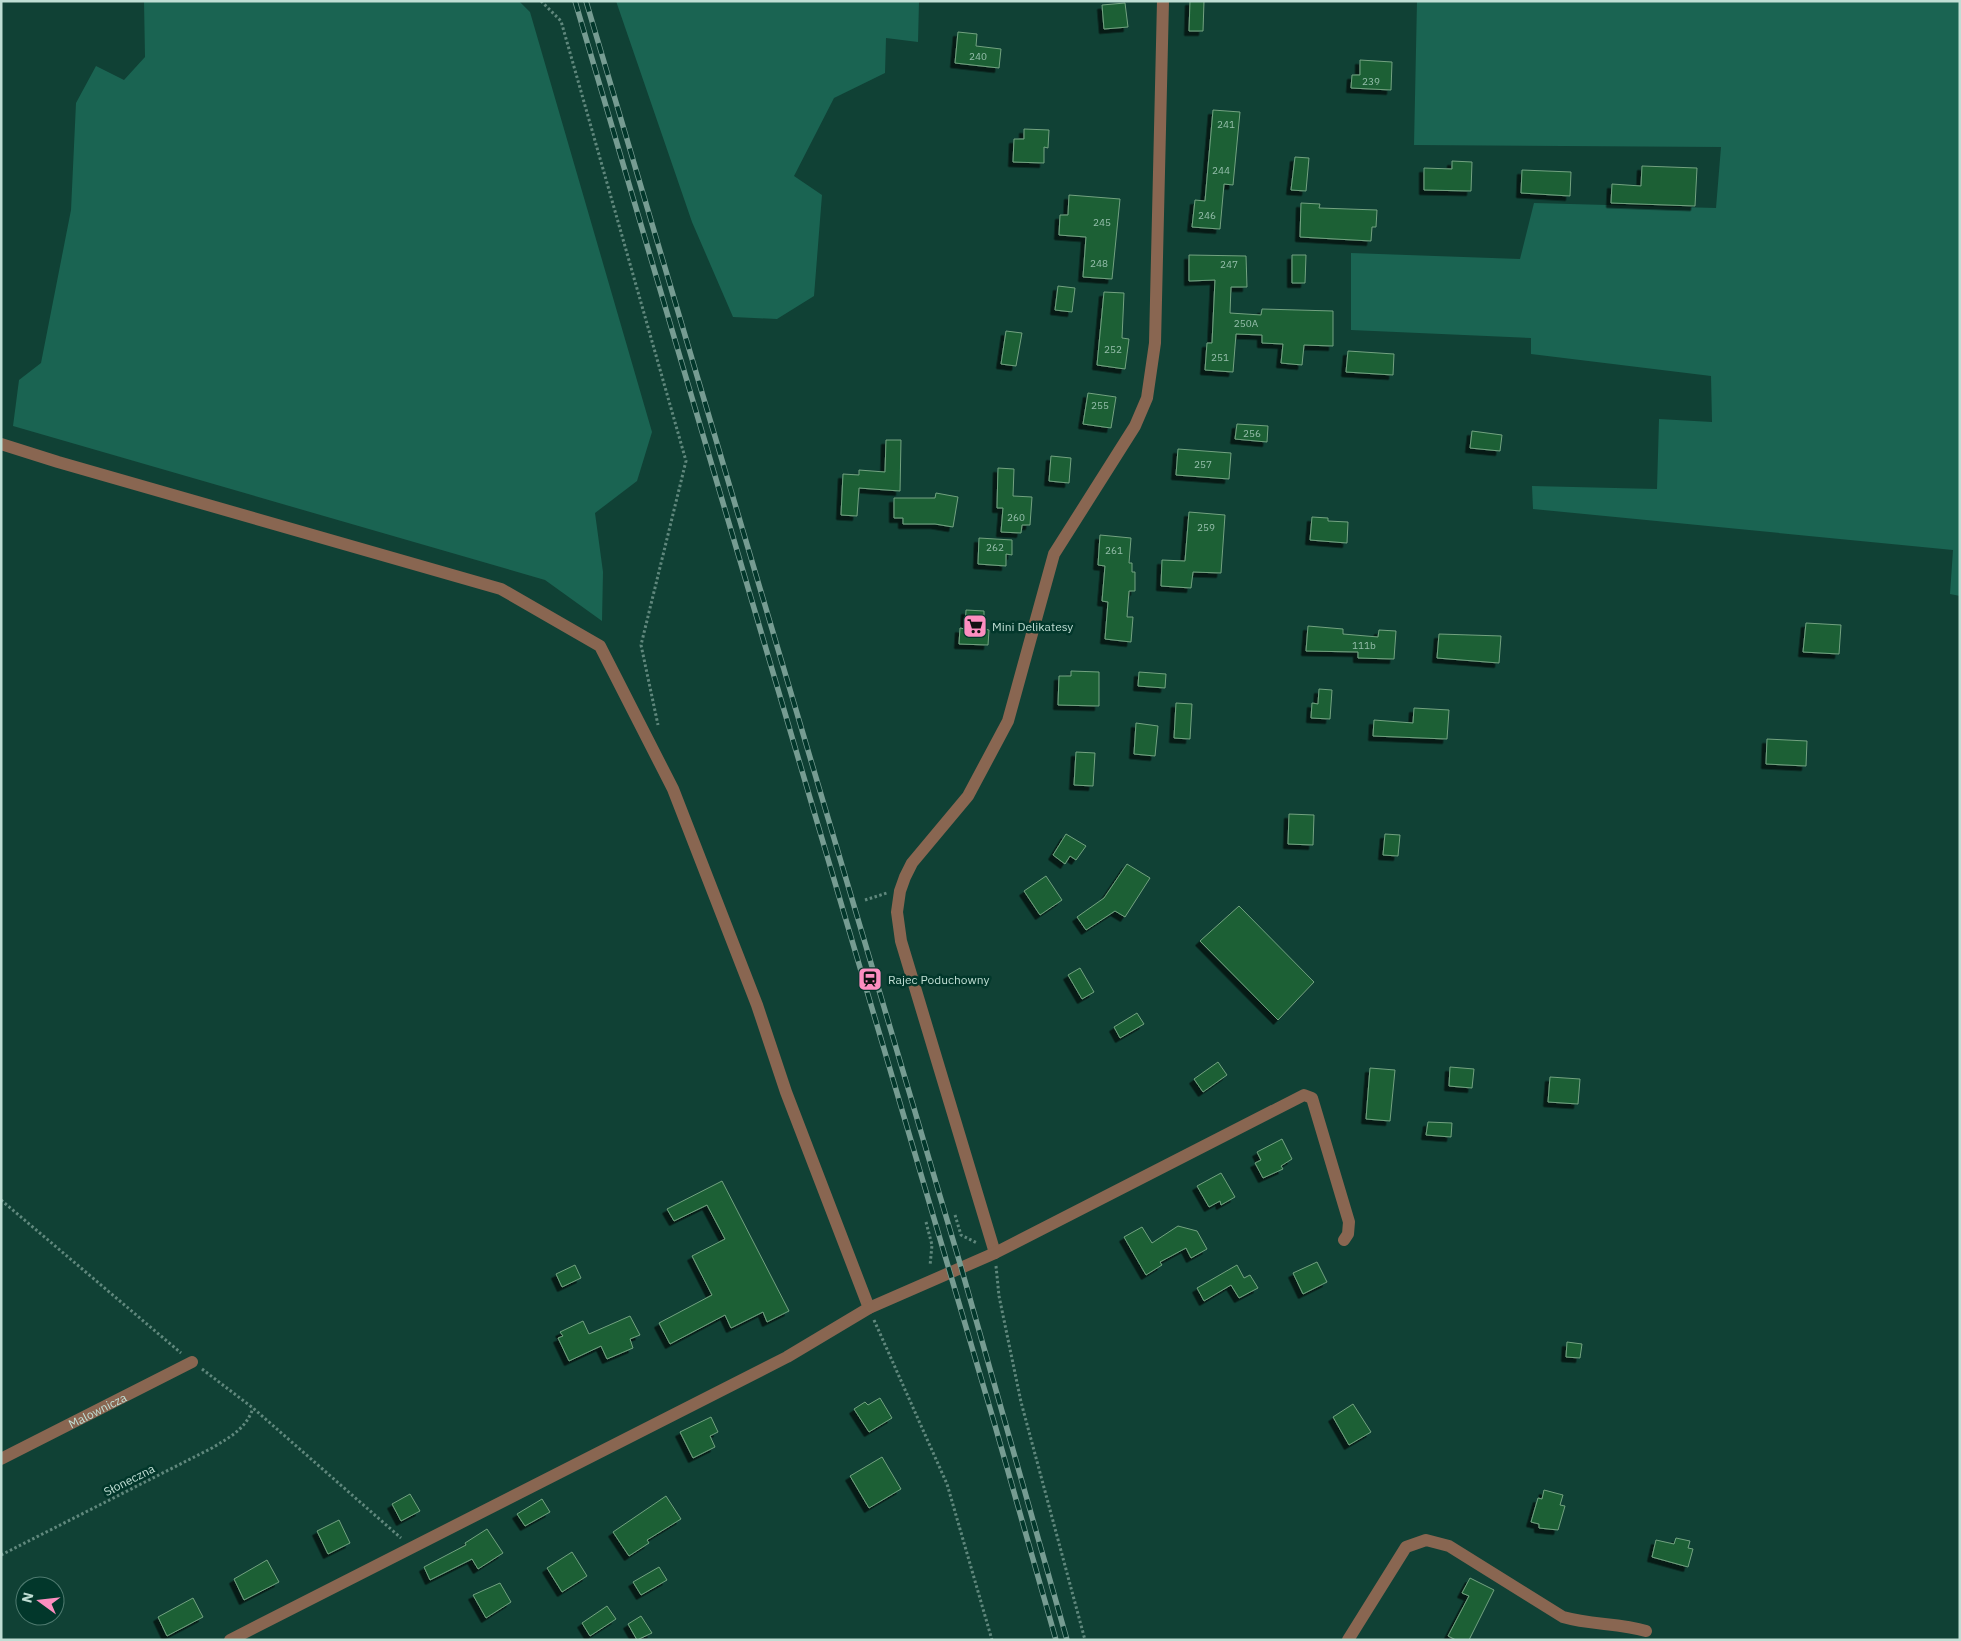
<svg xmlns="http://www.w3.org/2000/svg" width="1961" height="1641" font-family="'IBM Plex Sans',sans-serif">
	<defs>
		<filter id="shadow"><feDropShadow dx="-4.5" dy="4.5" stdDeviation="0" flood-color="#0009"/></filter>
	</defs>
	<rect width="100%" height="100%" fill="#104135"/>
	<g fill="#1a6452">
		<polygon points="144,1 519,1 530,12 652,432 637,481 595,513 603,572 602,621 545,580 13,426 19,380 41,363 71,210 76,103 96,66 124,80 145,57"/>
		<polygon points="616,1 919,1 918,42 886,38 885,73 834,98 794,176 822,195 814,296 777,319 733,317 692,222"/>
		<polygon points="1417,1 1960,1 1960,596 1950,594 1953,550 1533,509 1532,486 1657,489 1659,419 1712,422 1711,376 1531,354 1531,338 1351,330 1351,253 1520,259 1534,203 1716,208 1721,147 1414,145"/>
	</g>
	<g fill="#1a6136" stroke="#73a280" filter="url(#shadow)">
		<polygon points="1190,1 1204,1 1203,31 1189,31"/>
		<polygon points="1125,3 1128,27 1104,29 1102,5"/>
		<polygon points="958,32 977,34 976,46 1001,49 999,68 955,63"/>
		<polygon points="1360,60 1392,62 1391,90 1351,88 1352,75 1360,75"/>
		<polygon points="1213,110 1240,112 1233,185 1224,184 1220,229 1192,227 1195,200 1205,201"/>
		<polygon points="1024,129 1049,130 1048,148 1044,147 1044,163 1013,162 1014,139 1024,139"/>
		<polygon points="1295,157 1309,158 1306,191 1291,190"/>
		<polygon points="1452,161 1472,162 1471,191 1424,190 1424,168 1452,169"/>
		<polygon points="1642,166 1697,168 1695,206 1611,203 1612,184 1641,186"/>
		<polygon points="1522,170 1571,172 1570,196 1521,193"/>
		<polygon points="1069,195 1120,199 1112,279 1083,277 1086,237 1059,235 1060,215 1068,215"/>
		<polygon points="1301,203 1320,204 1319,208 1377,210 1376,227 1372,227 1371,241 1300,237"/>
		<polygon points="1189,255 1246,256 1247,287 1231,287 1230,313 1261,315 1262,309 1333,311 1333,346 1304,345 1302,365 1281,363 1283,344 1262,343 1262,335 1236,334 1233,372 1205,370 1207,343 1212,343 1215,280 1189,281"/>
		<polygon points="1292,255 1306,255 1305,283 1292,283"/>
		<polygon points="1058,286 1075,288 1072,312 1055,310"/>
		<polygon points="1104,292 1124,293 1122,338 1129,339 1125,369 1097,365"/>
		<polygon points="1006,331 1022,333 1016,366 1001,364"/>
		<polygon points="1348,351 1394,354 1393,375 1346,372"/>
		<polygon points="1088,393 1116,397 1111,428 1083,424"/>
		<polygon points="1237,424 1268,426 1267,442 1235,439"/>
		<polygon points="1472,431 1502,435 1500,451 1470,448"/>
		<polygon points="886,440 901,440 900,491 859,488 857,516 841,515 843,474 859,475 859,470 885,472"/>
		<polygon points="1178,449 1231,453 1229,479 1176,475"/>
		<polygon points="1051,456 1071,458 1069,483 1049,481"/>
		<polygon points="998,468 1014,469 1013,496 1032,497 1030,525 1022,525 1021,533 1001,532 1003,508 997,508"/>
		<polygon points="936,493 958,497 953,527 935,524 903,524 903,518 894,518 894,498 935,498"/>
		<polygon points="1189,512 1225,515 1221,573 1193,572 1191,588 1161,586 1162,560 1185,561"/>
		<polygon points="1312,517 1328,518 1328,521 1348,522 1347,543 1310,540"/>
		<polygon points="1100,535 1131,538 1129,563 1132,563 1132,572 1135,572 1135,591 1129,591 1127,617 1133,617 1131,642 1105,639 1108,602 1102,601 1105,566 1098,565"/>
		<polygon points="979,538 1012,540 1012,555 1006,554 1006,566 978,564"/>
		<polygon points="966,610 984,611 984,629 989,630 988,645 959,644 960,628 965,629"/>
		<polygon points="1806,623 1841,625 1839,654 1803,652"/>
		<polygon points="1308,626 1343,629 1343,634 1378,637 1379,630 1396,631 1394,659 1358,658 1358,652 1306,651"/>
		<polygon points="1439,634 1501,636 1499,663 1437,658"/>
		<polygon points="1071,671 1099,672 1099,706 1058,705 1059,676 1071,676"/>
		<polygon points="1139,672 1166,674 1165,688 1138,686"/>
		<polygon points="1319,689 1332,690 1330,719 1311,718 1312,703 1318,704"/>
		<polygon points="1176,703 1192,704 1190,739 1174,738"/>
		<polygon points="1414,708 1449,710 1447,739 1373,736 1374,720 1413,723"/>
		<polygon points="1136,723 1158,726 1155,756 1134,754"/>
		<polygon points="1767,739 1807,741 1806,766 1766,764"/>
		<polygon points="1076,752 1095,753 1093,786 1074,785"/>
		<polygon points="1289,814 1314,815 1313,845 1288,844"/>
		<polygon points="1066,834 1086,846 1076,860 1070,856 1065,864 1053,855"/>
		<polygon points="1385,834 1400,835 1398,856 1383,855"/>
		<polygon points="1127,864 1150,878 1125,917 1115,911 1086,930 1077,917 1104,898"/>
		<polygon points="1046,876 1062,900 1040,915 1024,891"/>
		<polygon points="1239,906 1314,982 1278,1020 1200,941"/>
		<polygon points="1080,968 1094,992 1082,999 1068,975"/>
		<polygon points="1137,1013 1144,1024 1120,1038 1114,1027"/>
		<polygon points="1218,1062 1227,1075 1203,1092 1194,1079"/>
		<polygon points="1450,1067 1474,1069 1472,1088 1449,1086"/>
		<polygon points="1370,1068 1395,1070 1390,1121 1366,1119"/>
		<polygon points="1550,1077 1580,1079 1578,1104 1548,1102"/>
		<polygon points="1428,1122 1452,1123 1451,1137 1426,1135"/>
		<polygon points="1282,1139 1292,1159 1281,1166 1283,1169 1263,1178 1255,1163 1261,1160 1257,1152"/>
		<polygon points="1221,1173 1235,1197 1221,1205 1220,1201 1209,1207 1197,1186"/>
		<polygon points="722,1181 789,1311 767,1322 763,1312 731,1328 725,1315 670,1344 659,1323 712,1295 692,1256 725,1239 707,1205 674,1221 667,1209"/>
		<polygon points="1178,1226 1197,1231 1207,1249 1191,1258 1186,1248 1160,1262 1162,1265 1146,1275 1124,1237 1142,1227 1152,1243"/>
		<polygon points="1317,1262 1327,1282 1303,1294 1293,1273"/>
		<polygon points="575,1265 581,1278 562,1287 556,1274"/>
		<polygon points="1237,1265 1244,1278 1250,1275 1258,1288 1239,1298 1231,1285 1204,1301 1197,1288"/>
		<polygon points="630,1316 640,1335 630,1339 633,1348 607,1359 601,1346 569,1361 558,1338 563,1336 560,1332 583,1321 589,1334"/>
		<polygon points="1567,1342 1582,1344 1580,1358 1566,1357"/>
		<polygon points="880,1398 892,1418 869,1432 854,1409 865,1402 868,1405"/>
		<polygon points="1353,1404 1371,1432 1349,1445 1333,1417"/>
		<polygon points="711,1417 718,1432 710,1436 715,1447 693,1458 680,1432"/>
		<polygon points="882,1457 901,1489 869,1508 850,1476"/>
		<polygon points="1544,1490 1563,1495 1560,1505 1565,1506 1558,1530 1539,1528 1539,1524 1531,1522 1538,1498 1542,1499"/>
		<polygon points="410,1494 420,1511 401,1521 392,1504"/>
		<polygon points="666,1496 681,1519 647,1540 649,1543 629,1556 613,1532"/>
		<polygon points="542,1499 550,1512 525,1526 517,1514"/>
		<polygon points="339,1520 350,1543 328,1554 317,1531"/>
		<polygon points="487,1529 503,1553 478,1569 472,1559 430,1580 424,1567 466,1545 465,1543"/>
		<polygon points="1676,1538 1690,1541 1688,1548 1693,1549 1688,1567 1652,1557 1656,1540 1674,1544"/>
		<polygon points="572,1552 587,1576 562,1592 547,1568"/>
		<polygon points="267,1560 279,1582 244,1600 234,1579"/>
		<polygon points="659,1567 667,1580 641,1595 633,1582"/>
		<polygon points="1470,1578 1494,1590 1469,1640 1456,1640 1448,1636 1469,1596 1462,1593"/>
		<polygon points="500,1583 511,1602 486,1618 473,1595"/>
		<polygon points="193,1598 203,1617 167,1636 158,1617"/>
		<polygon points="607,1606 616,1619 590,1636 582,1623"/>
		<polygon points="641,1616 652,1633 637,1640 628,1624"/>
	</g>
	<g fill="none" stroke-linecap="round" stroke-linejoin="round">
		<g stroke="#60887d" stroke-width="3" stroke-dasharray="2.5 2.5" stroke-linecap="butt">
			<polyline points="541,1 561,21 686,461 641,645 658,725"/>
			<polyline points="865,900 887,893"/>
			<polyline points="1,1200 181,1353"/>
			<polyline points="955,1215 961,1235 977,1243"/>
			<polyline points="926,1222 932,1245 930,1266"/>
			<polyline points="996,1266 999,1296 1021,1402 1085,1640"/>
			<polyline points="874,1320 947,1484 992,1640"/>
			<polyline points="202,1369 253,1408 401,1538"/>
			<path d="M 1,1555 L 212,1448 C 230,1437 246,1429 253,1408"/>
		</g>
		<g stroke="#896651" stroke-width="12">
			<polyline points="1,444 58,462 501,589 600,646 673,789 757,1005 786,1092 869,1308"/>
			<polyline points="995,1253 901,941 897,912 900,891 905,877 912,863 968,796 1008,721 1054,554 1135,426 1147,398 1155,343 1163,1"/>
			<path id="s1" d="M 1,1459 L 192,1362"/>
			<polyline points="230,1640 787,1357 869,1308 995,1253 1304,1095 1312,1098 1349,1222 1348,1234 1344,1240"/>
			<path d="M 1348,1640 L 1406,1547 L 1426,1540 L 1449,1546 L 1563,1617 C 1590,1625 1619,1623 1646,1631"/>
		</g>
		<g stroke="#769c92" stroke-width="5.5">
			<g id="rail">
				<polyline points="575,1 994,1422 1056,1640"/>
				<polyline points="586,1 961,1267 1067,1640"/>
			</g>
		</g>
		<use href="#rail" stroke="#02372b" stroke-width="4" stroke-dasharray="11" stroke-linecap="butt"/>
	</g>
	<defs>
		<g id="supermarket-square" transform="scale(1.25)"><rect x="-9" y="-9" width="18" height="18" rx="4" fill="#fd8ec0" stroke="#02372b"/><path d="M-6-5.5h2.5l.6 2H6L4.5 2H-2.5L-4.4-4H-6ZM-1.5 3.2a1.3 1.3 0 1 0 .1 0ZM3 3.2a1.3 1.3 0 1 0 .1 0Z" fill="#111"/></g>
		<g id="station-square" transform="scale(1.25)"><rect x="-9" y="-9" width="18" height="18" rx="4" fill="#fd8ec0" stroke="#02372b"/><path d="M-3-6H3Q5-6 5-4V2Q5 4 3 4L4.5 6H3L1.5 4h-3L-3 6H-4.5L-3 4Q-5 4-5 2V-4Q-5-6-3-6ZM-3.5-4v3h7v-3ZM-3.5 1v1.5H-2V1ZM2 1v1.5H3.5V1Z" fill="#111"/></g>
	</defs>
	<g fill-rule="evenodd">
		<use href="#supermarket-square" x="975" y="626"/>
		<use href="#station-square" x="870" y="979"/>
	</g>
	<g text-anchor="middle" dominant-baseline="central" stroke-width="5" stroke-linejoin="round" paint-order="stroke">
		<g font-size="10" fill="#96bfac">
			<text x="978" y="56">240</text>
			<text x="1371" y="81">239</text>
			<text x="1226" y="124">241</text>
			<text x="1221" y="170">244</text>
			<text x="1207" y="215">246</text>
			<text x="1102" y="222">245</text>
			<text x="1099" y="263">248</text>
			<text x="1229" y="264">247</text>
			<text x="1246" y="323">250A</text>
			<text x="1113" y="349">252</text>
			<text x="1220" y="357">251</text>
			<text x="1100" y="405">255</text>
			<text x="1252" y="433">256</text>
			<text x="1203" y="464">257</text>
			<text x="1016" y="517">260</text>
			<text x="1206" y="527">259</text>
			<text x="995" y="547">262</text>
			<text x="1114" y="550">261</text>
			<text x="1364" y="645">111b</text>
		</g>
		<g font-size="12" fill="#c0ded4" stroke="#02372b" text-anchor="start">
			<text x="992" y="626">Mini Delikatesy</text>
			<text x="888" y="979">Rajec Poduchowny</text>
		</g>
		<g font-size="12" fill="#c0ded4" stroke="#02372b">
			<text stroke="none"><textPath href="#s1" startOffset="108">Malownicza</textPath></text>
			<text transform="translate(129 1480) rotate(-27)">Słoneczna</text>
		</g>
	</g>
	<rect width="1961" height="1641" fill="none" stroke="#c0ded4" stroke-width="5"/>
	<g transform="translate(40 1601) rotate(285)"><circle r="24" fill="#02372b" stroke="#4e7a6f"/>
	<path d="M0-4L9 19L0 12L-9 19Z" fill="#fd8ec0"/>
	<text y="-8" font-size="14" font-weight="bold" text-anchor="middle" fill="#c0ded4">N</text>
	</g>
</svg>
